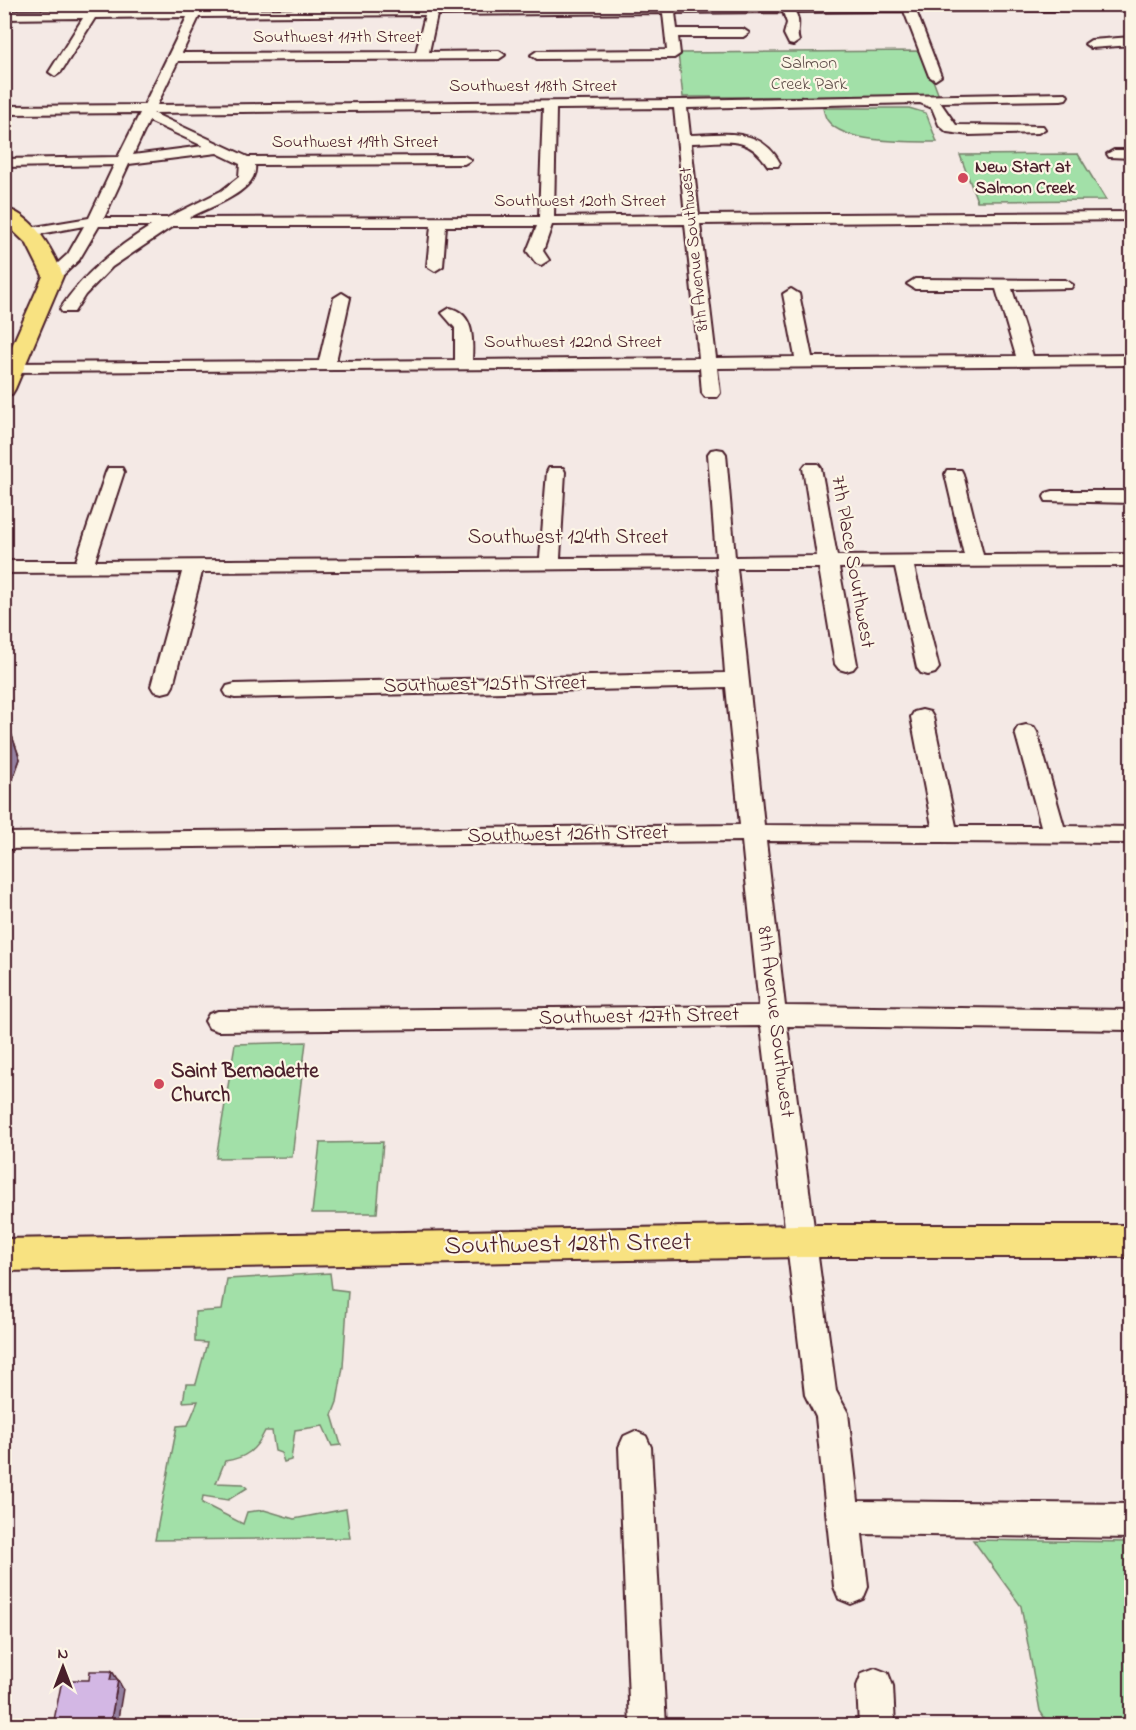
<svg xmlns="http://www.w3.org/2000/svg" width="1136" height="1730" font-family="'Indie Flower',sans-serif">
	<rect width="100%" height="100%" fill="#f4e9e5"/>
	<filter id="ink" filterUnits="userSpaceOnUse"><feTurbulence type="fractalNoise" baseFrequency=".0167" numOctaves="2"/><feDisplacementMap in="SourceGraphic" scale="12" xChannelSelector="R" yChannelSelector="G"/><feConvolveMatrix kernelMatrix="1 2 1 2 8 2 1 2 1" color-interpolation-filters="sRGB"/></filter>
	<g filter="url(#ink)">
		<g fill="#a2e0a8" stroke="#76806a" stroke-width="1.5">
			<polygon points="922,51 939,96 683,97 678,53"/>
			<path d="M 823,108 L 909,108 L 926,113 L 937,142 C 911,142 845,144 828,121 C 825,118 824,112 823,108 Z"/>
			<polygon points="1078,154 1106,200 977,201 960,155"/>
			<polygon points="306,1042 292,1157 216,1158 235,1044"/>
			<polygon points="383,1142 377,1213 312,1213 320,1143"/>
			<path d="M 330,1273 L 332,1289 L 348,1291 L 343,1367 L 337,1402 L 332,1415 L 341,1445 L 332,1446 L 323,1426 L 295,1430 L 291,1460 L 284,1462 L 281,1453 L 275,1451 L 272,1431 L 265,1431 C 256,1450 246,1458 225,1461 L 216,1483 L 243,1484 L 247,1488 L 228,1500 L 203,1496 L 202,1503 L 243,1524 L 247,1512 L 264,1510 L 294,1519 L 346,1509 L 350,1538 L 155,1540 L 177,1426 L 188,1425 L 198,1401 L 183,1402 L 186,1384 L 196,1384 L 207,1343 L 195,1342 L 195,1312 L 222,1310 L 227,1279 Z"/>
			<polygon points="973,1540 1131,1542 1132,1706 1130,1713 1131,1725 1049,1725 1040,1711 1021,1606"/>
		</g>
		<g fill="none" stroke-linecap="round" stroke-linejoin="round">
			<g stroke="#4a1f2b" stroke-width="4">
				<g id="minor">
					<path d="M 193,4 L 205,4 L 202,10 L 426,8 L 427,4 L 439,4 L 438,8 L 1132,4 L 1132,10 L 916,11 L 941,76 L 935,80 L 929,76 L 904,11 L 795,12 C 802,23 795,31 799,41 L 793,45 L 789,44 L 784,34 L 787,23 L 783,12 L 675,13 L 677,29 L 743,29 L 749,33 L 743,37 L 678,37 L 680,54 L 674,58 L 537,59 L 531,55 L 537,51 L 667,50 L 663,13 L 437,15 L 429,52 L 499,51 L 505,55 L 499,59 L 178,61 L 157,105 L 680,100 L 1066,93 L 1068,96 L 1066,99 L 1061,100 L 940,102 L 956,125 L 1043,126 L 1045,129 L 1038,133 L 969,135 L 947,132 L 939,125 L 932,108 L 920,103 L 687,108 L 690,135 C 725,134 761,127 780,163 L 778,166 L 768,166 C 748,134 725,142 691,143 L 699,215 L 1132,212 L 1132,220 L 700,224 L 716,358 L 795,357 L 783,294 L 791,289 L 799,294 L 812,357 L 1016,356 L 996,289 L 915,289 L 907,284 L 915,279 L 1065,280 L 1073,285 L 1071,288 L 1012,289 L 1033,356 L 1132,355 L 1132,365 L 717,368 L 720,393 L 717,397 L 705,397 L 702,393 L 700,368 L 8,372 L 6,368 L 8,364 L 14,363 L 319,361 L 334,298 L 342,293 L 350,298 L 336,361 L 455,360 L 455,328 L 442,313 L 450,308 C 474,314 473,339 472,360 L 699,358 L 685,224 L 552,225 L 543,251 L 549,260 L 541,265 L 536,263 L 527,251 L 537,226 L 446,226 L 443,266 L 435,271 L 427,266 L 431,226 L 173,226 L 112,267 L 85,295 L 74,312 L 62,312 L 60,309 C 84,273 114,249 151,226 L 99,226 L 79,260 L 59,279 L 47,279 L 45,276 L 47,273 L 68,254 L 84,226 L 29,236 L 22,232 L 29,228 L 89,218 L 114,165 L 4,167 L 4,159 L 118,157 L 140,113 L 4,114 L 4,106 L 144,105 L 187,17 L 95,18 L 61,72 L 55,76 L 49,72 L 83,18 L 4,19 L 4,11 L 190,10 ZM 425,15 L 416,52 L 182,53 L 199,17 ZM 674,108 L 685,215 L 554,217 L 556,109 ZM 543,109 L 539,217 L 189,218 C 208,207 259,192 255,165 L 464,164 L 471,160 L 464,156 L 248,157 L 153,113 ZM 149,121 L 203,146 L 133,155 ZM 217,153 L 240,164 L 239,177 L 221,191 L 167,218 L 104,218 L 129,164 Z"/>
					<polygon points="1132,37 1132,45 1091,48 1085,44 1091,40"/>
					<polygon points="1114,150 1132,150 1132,158 1109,157 1107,154"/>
					<polygon points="717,449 723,450 726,454 735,557 817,556 803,468 806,464 818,464 821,468 837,556 964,555 945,474 947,470 961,470 963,474 983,555 1132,554 1132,566 914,567 939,668 935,673 928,675 921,673 917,668 895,567 839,568 857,664 853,669 846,671 839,669 835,664 819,568 737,568 764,825 932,826 911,717 914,712 922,710 930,712 933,717 956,826 1041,826 1015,732 1018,727 1026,725 1034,727 1037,732 1064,826 1132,827 1132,843 766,841 785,1006 1132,1010 1132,1030 787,1026 836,1391 848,1413 858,1501 1132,1504 1132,1538 862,1534 868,1587 863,1599 851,1604 839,1599 834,1587 816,1417 805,1395 761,1026 218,1031 209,1028 205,1021 209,1014 218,1011 759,1006 742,841 4,849 4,833 740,825 726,687 235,698 227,696 224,691 227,686 235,684 725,673 717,568 202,572 173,686 170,691 162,693 154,691 151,686 182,572 4,573 4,561 76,561 106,472 108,468 122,468 124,472 95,561 540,558 547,472 549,468 563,468 565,472 560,558 716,557 708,454 711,450"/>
					<polygon points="1053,491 1132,491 1132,503 1046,501 1044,497 1046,493"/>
					<polygon points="635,1431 646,1436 651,1447 666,1726 630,1726 619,1447 624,1436"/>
					<polygon points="875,1668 888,1673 893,1686 895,1726 859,1726 857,1686 862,1673"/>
				</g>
			</g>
			<g stroke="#4a1f2b" stroke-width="4">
				<g id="major">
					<path d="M 4,208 C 34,215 53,250 63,276 L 15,389 L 12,394 L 4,395 L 4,364 L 43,276 L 27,244 L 4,222 Z"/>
					<polygon points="802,1225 1132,1225 1132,1257 802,1257 4,1271 4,1239"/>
				</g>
			</g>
			<use href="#minor" fill="#fcf5e5" fill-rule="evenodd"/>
			<use href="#major" fill="#f8e281" fill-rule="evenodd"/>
		</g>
		<polygon fill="#b59dc4" stroke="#4a1f2b" stroke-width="1.5" points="4,735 12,736 20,759 10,787 4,787"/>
		<g fill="#9480a0" stroke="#4a1f2b" stroke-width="1.5">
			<polygon points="12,736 20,759 10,787 4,770 4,758"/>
			<polygon points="112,1671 117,1679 116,1689 110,1680"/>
			<polygon points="118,1680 123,1689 117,1725 110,1725"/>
		</g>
		<g fill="#d3b7e4" stroke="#4a1f2b" stroke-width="1.5">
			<polygon points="4,735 12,736 4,758"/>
			<polygon points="90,1671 112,1671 110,1680 118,1680 110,1725 53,1725 62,1680 89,1680"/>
		</g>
	</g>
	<g fill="#d1495b" stroke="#fcf5e5" stroke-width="2">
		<circle cx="963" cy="178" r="6"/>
		<circle cx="159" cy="1084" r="6"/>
	</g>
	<g text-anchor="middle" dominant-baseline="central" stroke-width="4.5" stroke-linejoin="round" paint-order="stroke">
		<g font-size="18" fill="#4a1f2b" stroke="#fcf5e5">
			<text x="337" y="38">Southwest 117th Street</text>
			<text x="533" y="87">Southwest 118th Street</text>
			<text x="355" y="143">Southwest 119th Street</text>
			<text x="580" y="202">Southwest 120th Street</text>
			<text transform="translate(695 249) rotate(-96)">8th Avenue Southwest</text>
			<text x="573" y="343">Southwest 122nd Street</text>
		</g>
		<g font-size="18" fill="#604f4a" stroke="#fcf5e5">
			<text x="809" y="64">Salmon<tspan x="809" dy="21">Creek Park</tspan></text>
		</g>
		<g font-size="18" font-weight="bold" fill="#4a1f2b" stroke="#fcf5e5" text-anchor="start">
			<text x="975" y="168">New Start at<tspan x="975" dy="21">Salmon Creek</tspan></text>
		</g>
		<g font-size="21" fill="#4a1f2b" stroke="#fcf5e5">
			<text x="568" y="538">Southwest 124th Street</text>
			<text transform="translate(852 562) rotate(80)">7th Place Southwest</text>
			<text transform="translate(485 685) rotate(-1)">Southwest 125th Street</text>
			<text transform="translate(568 835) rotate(-1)">Southwest 126th Street</text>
			<text transform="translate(639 1017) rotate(-1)">Southwest 127th Street</text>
			<text transform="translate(775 1022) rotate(83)">8th Avenue Southwest</text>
		</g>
		<g font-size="21" font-weight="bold" fill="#4a1f2b" stroke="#fcf5e5" text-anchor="start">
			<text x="171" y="1072">Saint Bernadette<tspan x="171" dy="24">Church</tspan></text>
		</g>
		<g font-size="26" fill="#4a1f2b" stroke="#fcf5e5">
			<text transform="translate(568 1245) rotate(-1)">Southwest 128th Street</text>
		</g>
	</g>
	<rect width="1136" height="1730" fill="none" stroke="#fcf5e5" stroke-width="24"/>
	<rect x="12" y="12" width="1112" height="1706" fill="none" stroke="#4a1f2b" stroke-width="2" filter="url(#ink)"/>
	<g transform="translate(63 1667)" stroke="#fcf5e5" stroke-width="4.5" paint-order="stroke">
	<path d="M0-4.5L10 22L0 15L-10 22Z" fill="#4a1f2b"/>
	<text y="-9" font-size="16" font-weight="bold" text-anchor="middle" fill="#4a1f2b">N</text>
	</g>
</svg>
